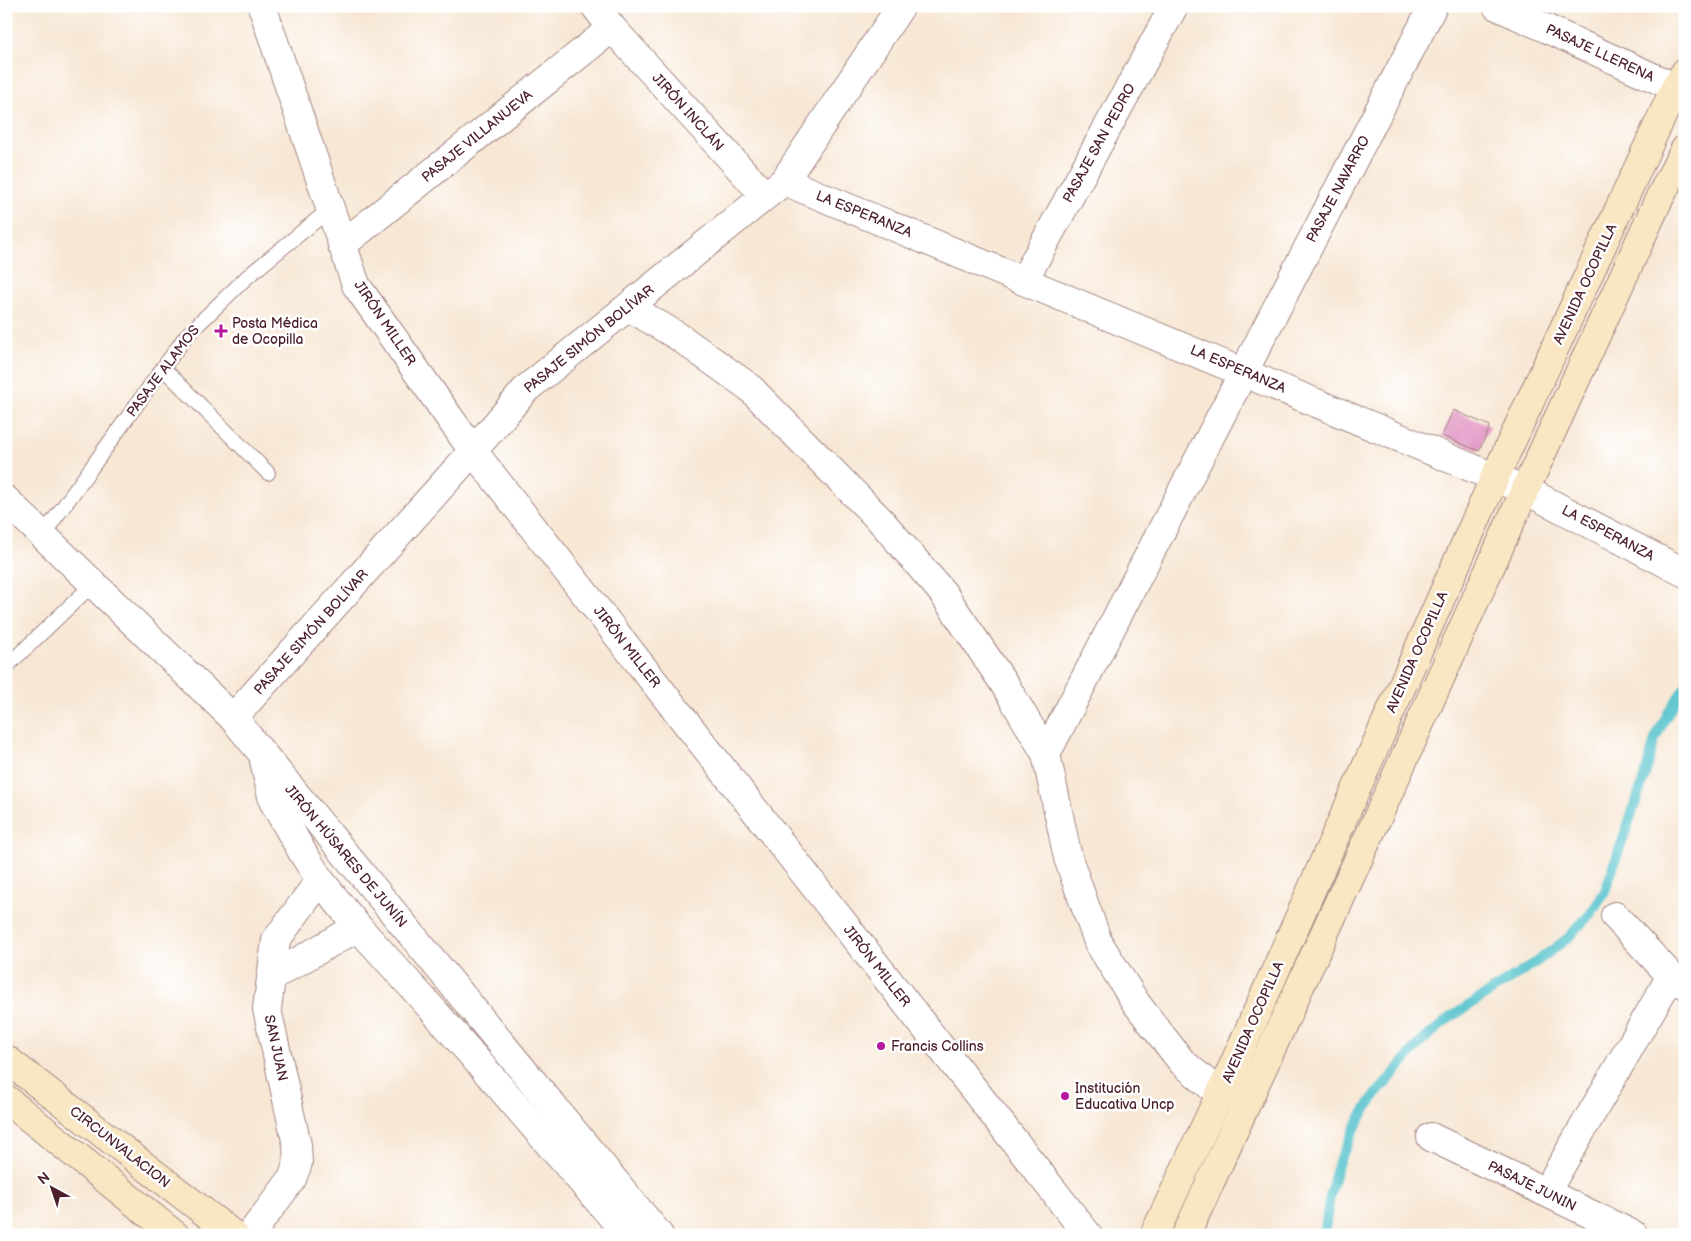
<svg xmlns="http://www.w3.org/2000/svg" width="1691" height="1241" font-family="'Balsamiq Sans',sans-serif">
	<rect width="100%" height="100%" fill="#fff"/>
	<filter id="ink" filterUnits="userSpaceOnUse"><feTurbulence type="fractalNoise" baseFrequency=".02" numOctaves="2"/><feDisplacementMap in="SourceGraphic" scale="10" xChannelSelector="R" yChannelSelector="G"/><feConvolveMatrix kernelMatrix="1 2 1 2 8 2 1 2 1" color-interpolation-filters="sRGB"/></filter>
	<filter id="wash" filterUnits="userSpaceOnUse"><feTurbulence type="fractalNoise" baseFrequency=".0096" numOctaves="4" result="noise"/><feDisplacementMap in="SourceGraphic" scale="20" xChannelSelector="R" yChannelSelector="G"/><feGaussianBlur stdDeviation="1.12" result="paint"/><feColorMatrix in="noise" values="0 0 0 0 0 0 0 0 0 0 0 0 0 0 0 0 0 1.4 0 .05"/><feComposite in="paint" operator="in"/></filter>
	<g filter="url(#wash)">
		<rect width="100%" height="100%" fill="#f7e7d4"/>
		<g fill="none" stroke-linecap="round" stroke-linejoin="round">
			<polyline stroke="#55c2cc" stroke-width="10" points="1324,1235 1330,1196 1337,1166 1359,1120 1373,1098 1421,1042 1448,1019 1535,963 1568,938 1591,913 1605,891 1645,775 1655,739 1668,713 1685,687"/>
		</g>
		<g id="blocks">
			<polygon fill="#e194c3" points="1453,410 1490,426 1479,451 1442,436"/>
		</g>
	</g>
	<g filter="url(#ink)">
		<use href="#blocks" fill-opacity="0" stroke="#a08380" stroke-width="1"/>
		<g fill="none" stroke-linecap="round" stroke-linejoin="round">
			<g stroke="#a08380" stroke-width="16">
				<g id="lane">
					<polyline points="163,368 268,473"/>
					<polyline points="43,535 186,336 247,277 330,209"/>
					<polyline points="6,667 93,584"/>
				</g>
			</g>
			<g stroke="#a08380" stroke-width="30">
				<g id="street">
					<polyline points="262,6 356,285 473,451 1088,1235"/>
					<polyline points="595,6 612,28 765,196"/>
					<polyline points="1497,6 1685,92"/>
					<polyline points="784,181 1525,490 1685,573"/>
					<polyline points="342,245 612,28"/>
					<polyline points="1024,280 1174,6"/>
					<polyline points="629,307 679,337 749,387 882,522 943,593 1005,685 1046,754 1068,858 1098,942 1136,1003 1182,1062 1220,1094"/>
					<polyline points="6,500 233,718 659,1235"/>
					<polyline points="233,718 473,451 526,389 784,181 901,6"/>
					<polyline points="1046,754 1433,6"/>
					<polyline points="264,761 273,801 304,855 320,880 358,927 434,1011 628,1235"/>
					<polyline points="1615,916 1671,976 1685,985"/>
					<polyline points="271,977 358,927"/>
					<polyline points="1431,1137 1634,1235"/>
					<polyline points="1546,1192 1671,976"/>
					<polyline points="250,1235 292,1179 298,1163 297,1145 267,1009 276,940 320,880"/>
				</g>
			</g>
			<g stroke="#a08380" stroke-width="30">
				<g id="secondary">
					<polyline points="6,1059 234,1235"/>
					<polyline points="6,1099 175,1235"/>
					<polyline points="1154,1235 1229,1075 1495,477 1675,88 1685,72"/>
					<polyline points="1186,1235 1380,812 1525,490 1659,199 1685,149"/>
				</g>
			</g>
			<use href="#lane" stroke="#fff" stroke-width="14"/>
			<use href="#street" stroke="#fff" stroke-width="28"/>
			<use href="#secondary" stroke="#f9e7c3" stroke-width="28"/>
		</g>
	</g>
	<g fill="#b5179e" stroke="#fff" stroke-width="2">
		<path d="M218.5 323.5h5v5h5v5h-5v5h-5v-5h-5v-5h5z"/>
		<circle cx="881" cy="1046" r="5"/>
		<circle cx="1065" cy="1096" r="5"/>
	</g>
	<g text-anchor="middle" dominant-baseline="central" stroke-width="5" stroke-linejoin="round" paint-order="stroke">
		<g font-size="14" fill="#4a1f2b" stroke="#fff">
			<text transform="translate(1600 53) rotate(25)">PASAJE LLERENA</text>
			<text transform="translate(688 112) rotate(48)">JIRÓN INCLÁN</text>
			<text transform="translate(477 136) rotate(-39)">PASAJE VILLANUEVA</text>
			<text transform="translate(1099 143) rotate(-61)">PASAJE SAN PEDRO</text>
			<text transform="translate(1338 189) rotate(-62)">PASAJE NAVARRO</text>
			<text transform="translate(864 214) rotate(22)">LA ESPERANZA</text>
			<text transform="translate(1585 284) rotate(-65)">AVENIDA OCOPILLA</text>
			<text transform="translate(385 323) rotate(56)">JIRÓN MILLER</text>
			<text transform="translate(589 339) rotate(-39)">PASAJE SIMÓN BOLÍVAR</text>
			<text transform="translate(1238 369) rotate(23)">LA ESPERANZA</text>
			<text transform="translate(163 371) rotate(-53)">PASAJE ALAMOS</text>
			<text transform="translate(1608 533) rotate(28)">LA ESPERANZA</text>
			<text transform="translate(311 632) rotate(-48)">PASAJE SIMÓN BOLÍVAR</text>
			<text transform="translate(627 647) rotate(52)">JIRÓN MILLER</text>
			<text transform="translate(1417 652) rotate(-66)">AVENIDA OCOPILLA</text>
			<text transform="translate(346 856) rotate(50)">JIRÓN HÚSARES DE JUNÍN</text>
			<text transform="translate(877 966) rotate(52)">JIRÓN MILLER</text>
			<text transform="translate(1253 1022) rotate(-66)">AVENIDA OCOPILLA</text>
			<text transform="translate(276 1048) rotate(78)">SAN JUAN</text>
			<text transform="translate(120 1147) rotate(38)">CIRCUNVALACION</text>
			<text transform="translate(1532 1186) rotate(26)">PASAJE JUNIN</text>
		</g>
		<g font-size="14" fill="#4a1f2b" stroke="#fff" text-anchor="start">
			<text x="232" y="323">Posta Médica<tspan x="232" dy="16">de Ocopilla</tspan></text>
			<text x="891" y="1046">Francis Collins</text>
			<text x="1075" y="1088">Institución<tspan x="1075" dy="16">Educativa Uncp</tspan></text>
		</g>
	</g>
	<rect width="1691" height="1241" fill="none" stroke="#fff" stroke-width="25"/>
	<g transform="translate(52 1188) rotate(320)" stroke="#ffffff" stroke-width="4" paint-order="stroke">
	<path d="M0-4L9 19L0 12L-9 19Z" fill="#4a1f2b"/>
	<text y="-8" font-size="14" font-weight="bold" text-anchor="middle" fill="#4a1f2b">N</text>
	</g>
</svg>
